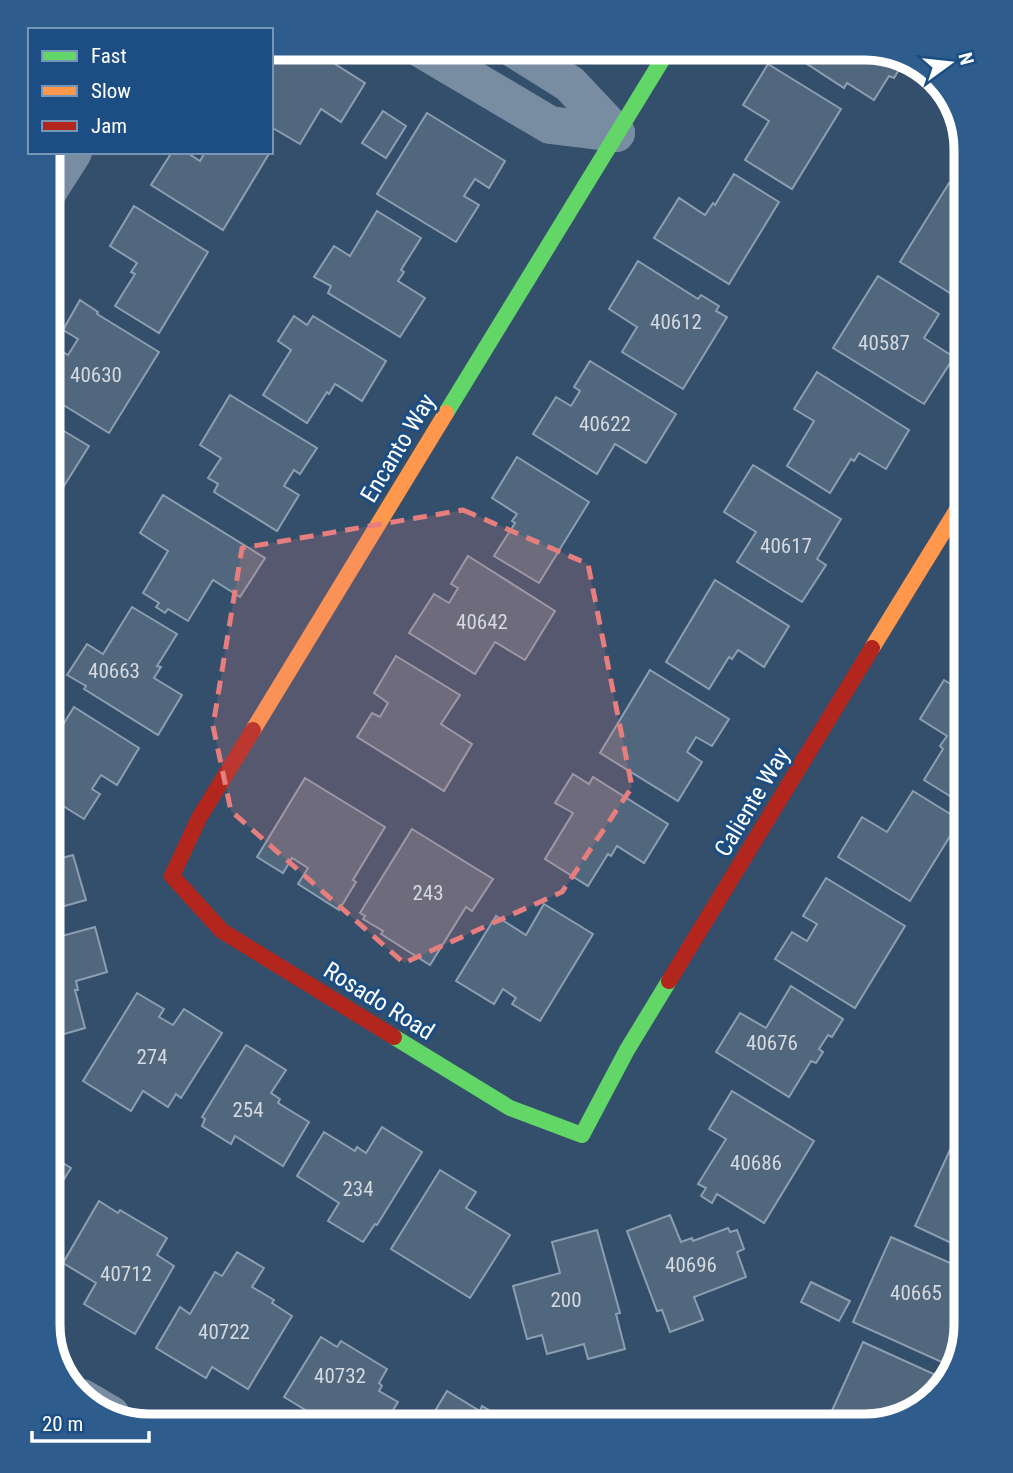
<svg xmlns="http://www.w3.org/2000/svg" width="1013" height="1473" font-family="'Roboto Condensed',sans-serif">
	<rect width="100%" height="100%" fill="#334f6c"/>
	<g fill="#51677e" stroke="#8d9eb0" stroke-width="2">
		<polygon points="275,47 308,47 365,83 341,122 321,109 300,144 271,127 271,53"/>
		<polygon points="781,47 870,47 906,58 894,78 889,76 874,100 847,83 844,88"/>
		<polygon points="768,64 841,109 792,189 745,160 769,121 743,105"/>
		<polygon points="383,111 406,126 386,158 362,143"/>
		<polygon points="427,113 505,161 489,188 475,179 464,196 479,205 456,242 377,194"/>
		<polygon points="172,152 186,152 200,161 205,152 270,152 223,230 151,185"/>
		<polygon points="734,174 779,202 729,284 654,238 679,198 705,215 713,203 715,205"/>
		<polygon points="949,183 966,193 966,303 900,262"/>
		<polygon points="134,206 208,252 159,333 115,306 135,274 131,272 137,263 110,246"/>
		<polygon points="377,211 421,238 401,270 404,272 398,281 425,298 400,337 328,293 331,286 314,277 334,246 350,256"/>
		<polygon points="638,261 698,299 701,295 719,306 716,311 727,317 683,389 622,352 637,327 609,309"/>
		<polygon points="878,276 939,314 924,338 954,357 924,404 833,348"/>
		<polygon points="80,300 98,312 97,314 159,352 109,433 47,395 47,354 53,346 68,355 78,339 63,330"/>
		<polygon points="294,316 307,325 313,316 386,361 362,401 335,384 329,394 327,392 307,423 263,395 291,350 278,341"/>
		<polygon points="590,361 676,414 646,463 615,444 597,474 533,434 556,397 571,406 580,391 574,387"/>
		<polygon points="817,372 909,430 886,469 859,453 854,461 851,459 830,493 787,466 814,421 794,409"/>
		<polygon points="230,395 317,448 300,474 294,470 284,486 299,495 277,531 214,492 218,484 208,478 221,458 200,445"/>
		<polygon points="47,421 89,446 47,513"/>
		<polygon points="517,457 589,502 539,583 494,556 515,523 512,521 517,514 492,498"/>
		<polygon points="753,465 841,519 817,559 826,565 802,602 737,562 756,532 724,512"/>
		<polygon points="163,495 265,558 240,597 213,580 188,621 168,609 165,613 156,607 159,603 143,593 168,551 140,533"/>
		<polygon points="468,556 555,611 525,660 495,642 475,674 409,633 434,594 449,603 458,588 451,584"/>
		<polygon points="715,580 789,626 764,667 738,650 732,659 729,657 709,689 666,662"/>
		<polygon points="132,607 177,634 157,666 161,667 154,678 182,695 158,735 84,689 86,686 67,675 87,644 103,654"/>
		<polygon points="396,656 460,695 441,724 472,744 444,791 357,737 372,713 380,717 388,703 374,693"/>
		<polygon points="650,670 729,719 712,746 696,737 687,752 702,762 678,801 600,753"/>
		<polygon points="944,680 966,693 966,806 924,780 943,749 940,746 947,736 920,719"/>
		<polygon points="74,707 139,748 117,785 101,775 92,789 100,794 84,819 47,796 47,731 56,736"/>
		<polygon points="573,774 589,784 593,777 668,824 644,863 617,846 611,856 608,854 588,886 545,859 573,813 555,803"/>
		<polygon points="305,778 385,827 353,880 356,882 339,910 298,884 308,868 292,858 283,873 257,857"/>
		<polygon points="913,791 960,820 910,901 838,857 862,817 887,832"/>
		<polygon points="412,829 493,879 472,911 466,907 430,965 381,934 383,931 363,919 365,916 360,913"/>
		<polygon points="73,855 86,900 47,911 47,862"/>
		<polygon points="826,878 905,926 855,1008 775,959 792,932 807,941 817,924 803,916"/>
		<polygon points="544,904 593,934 540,1021 512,1004 516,998 503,989 494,1004 456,981 496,916 526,935"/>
		<polygon points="95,927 107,972 76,981 78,990 75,990 85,1028 47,1039 47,940"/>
		<polygon points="791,986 843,1019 832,1037 828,1035 819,1049 823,1052 816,1063 811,1061 789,1097 716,1052 740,1013 766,1028"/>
		<polygon points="137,993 164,1009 159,1017 173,1025 184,1009 222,1033 181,1098 176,1094 168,1107 143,1091 131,1111 83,1081"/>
		<polygon points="246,1045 286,1070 271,1093 280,1099 278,1103 309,1122 283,1166 235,1136 231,1144 202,1126 205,1119 202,1117"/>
		<polygon points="732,1091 814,1141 764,1223 717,1194 712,1203 701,1196 706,1188 698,1184 726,1139 709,1129"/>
		<polygon points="966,1095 966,1129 954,1124"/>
		<polygon points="382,1127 422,1152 377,1225 375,1224 363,1242 328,1221 339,1203 297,1176 324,1132 355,1151 357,1147 366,1153"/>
		<polygon points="954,1141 966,1147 966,1250 915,1226"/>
		<polygon points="47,1153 71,1168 47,1206"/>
		<polygon points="440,1170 476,1192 466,1208 510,1235 470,1298 391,1249"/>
		<polygon points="99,1201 118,1213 120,1210 167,1238 157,1255 174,1266 135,1334 84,1304 96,1283 63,1263"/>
		<polygon points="670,1215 681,1242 692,1238 693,1241 728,1228 730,1232 737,1230 744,1249 737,1252 746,1277 694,1297 703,1320 670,1332 662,1310 657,1311 627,1231"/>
		<polygon points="597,1230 620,1313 616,1314 625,1349 588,1359 584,1344 547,1354 542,1335 527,1339 513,1286 560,1273 552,1242"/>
		<polygon points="891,1237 966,1270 966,1320 958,1316 951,1331 959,1335 946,1364 853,1322"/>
		<polygon points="237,1252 264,1268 252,1287 274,1300 272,1303 292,1316 248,1389 212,1367 206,1378 156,1348 180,1307 190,1314 215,1272 222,1276"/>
		<polygon points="811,1282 850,1301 839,1321 801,1302"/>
		<polygon points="321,1337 337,1347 341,1341 387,1369 379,1383 382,1386 379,1391 398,1402 383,1426 311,1426 317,1417 284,1397"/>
		<polygon points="863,1342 947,1380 923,1404 920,1402 915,1412 865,1426 825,1426"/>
		<polygon points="447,1391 480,1411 482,1406 505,1420 503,1423 508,1426 426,1426"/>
	</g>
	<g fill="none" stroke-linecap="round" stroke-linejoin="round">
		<g stroke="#798da2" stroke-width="38">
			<polyline points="418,47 550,125 616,133"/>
			<polyline points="511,47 570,84 616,133"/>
			<polyline points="47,193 73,152"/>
			<polyline points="82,1398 111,1415"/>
		</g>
		<g stroke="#63d668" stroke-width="16">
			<polyline points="446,413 670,47"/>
			<polyline points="394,1037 510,1108 582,1135 627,1050 669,981"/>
		</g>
		<g stroke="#ff974d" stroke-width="16">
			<polyline points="872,648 966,495"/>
			<polyline points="253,730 446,413"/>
		</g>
		<g stroke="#b3261e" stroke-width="16">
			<polyline points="253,730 199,818 172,876 222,931 394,1037"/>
			<polyline points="669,981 872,648"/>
		</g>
	</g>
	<path fill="#e67e7e" fill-opacity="0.2" stroke="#e67e7e" stroke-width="5" stroke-dasharray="14 9" stroke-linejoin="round" d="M 463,510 L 588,564 L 632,787 L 562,892 L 404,963 L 231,811 L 213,726 L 242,548 Z"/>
	<g text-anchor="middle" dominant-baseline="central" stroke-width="6" stroke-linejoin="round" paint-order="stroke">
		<g font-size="21" fill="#d4d9df">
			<text x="676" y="322">40612</text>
			<text x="884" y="343">40587</text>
			<text x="96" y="375">40630</text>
			<text x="605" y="424">40622</text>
			<text x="786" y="546">40617</text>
			<text x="482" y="622">40642</text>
			<text x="114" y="671">40663</text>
			<text x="428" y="893">243</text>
			<text x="772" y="1043">40676</text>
			<text x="152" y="1057">274</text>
			<text x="248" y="1110">254</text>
			<text x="756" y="1163">40686</text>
			<text x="358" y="1189">234</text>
			<text x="691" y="1265">40696</text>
			<text x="126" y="1274">40712</text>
			<text x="916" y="1293">40665</text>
			<text x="566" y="1300">200</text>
			<text x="224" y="1332">40722</text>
			<text x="340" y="1376">40732</text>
		</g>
		<g font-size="24" fill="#fff" stroke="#1c4e83">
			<text transform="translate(398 448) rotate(-59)">Encanto Way</text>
			<text transform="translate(752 802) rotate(-59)">Caliente Way</text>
			<text transform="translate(379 1001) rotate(32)">Rosado Road</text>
		</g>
	</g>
	<path d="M0 0H1013V1473H0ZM149 60H865A89 89 0 0 1 954 149V1325A89 89 0 0 1 865 1414H149A89 89 0 0 1 60 1325V149A89 89 0 0 1 149 60Z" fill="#2e5c8d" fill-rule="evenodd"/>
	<path fill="none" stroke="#fff" stroke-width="9" d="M149 60H865A89 89 0 0 1 954 149V1325A89 89 0 0 1 865 1414H149A89 89 0 0 1 60 1325V149A89 89 0 0 1 149 60Z"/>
	<rect x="28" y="28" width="245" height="126" fill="#1c4e83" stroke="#7795b5" stroke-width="2"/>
	<rect x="42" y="51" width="35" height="10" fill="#63d668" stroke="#7795b5" stroke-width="2"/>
	<text x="91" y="63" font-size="21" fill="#ffffff">Fast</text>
	<rect x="42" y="86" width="35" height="10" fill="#ff974d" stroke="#7795b5" stroke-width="2"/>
	<text x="91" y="98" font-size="21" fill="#ffffff">Slow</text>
	<rect x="42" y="121" width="35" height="10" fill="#b3261e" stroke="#7795b5" stroke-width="2"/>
	<text x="91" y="133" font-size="21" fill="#ffffff">Jam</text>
	<g transform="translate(950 63) rotate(75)" stroke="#1c4e83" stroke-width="5" paint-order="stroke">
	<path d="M0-5L12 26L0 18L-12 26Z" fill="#ffffff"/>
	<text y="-10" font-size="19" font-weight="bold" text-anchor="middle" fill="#ffffff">N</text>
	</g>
	<path d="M32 1431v10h117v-10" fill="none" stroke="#ffffff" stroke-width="3.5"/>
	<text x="42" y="1431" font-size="21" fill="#ffffff" stroke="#1c4e83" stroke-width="5" paint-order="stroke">20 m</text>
</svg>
